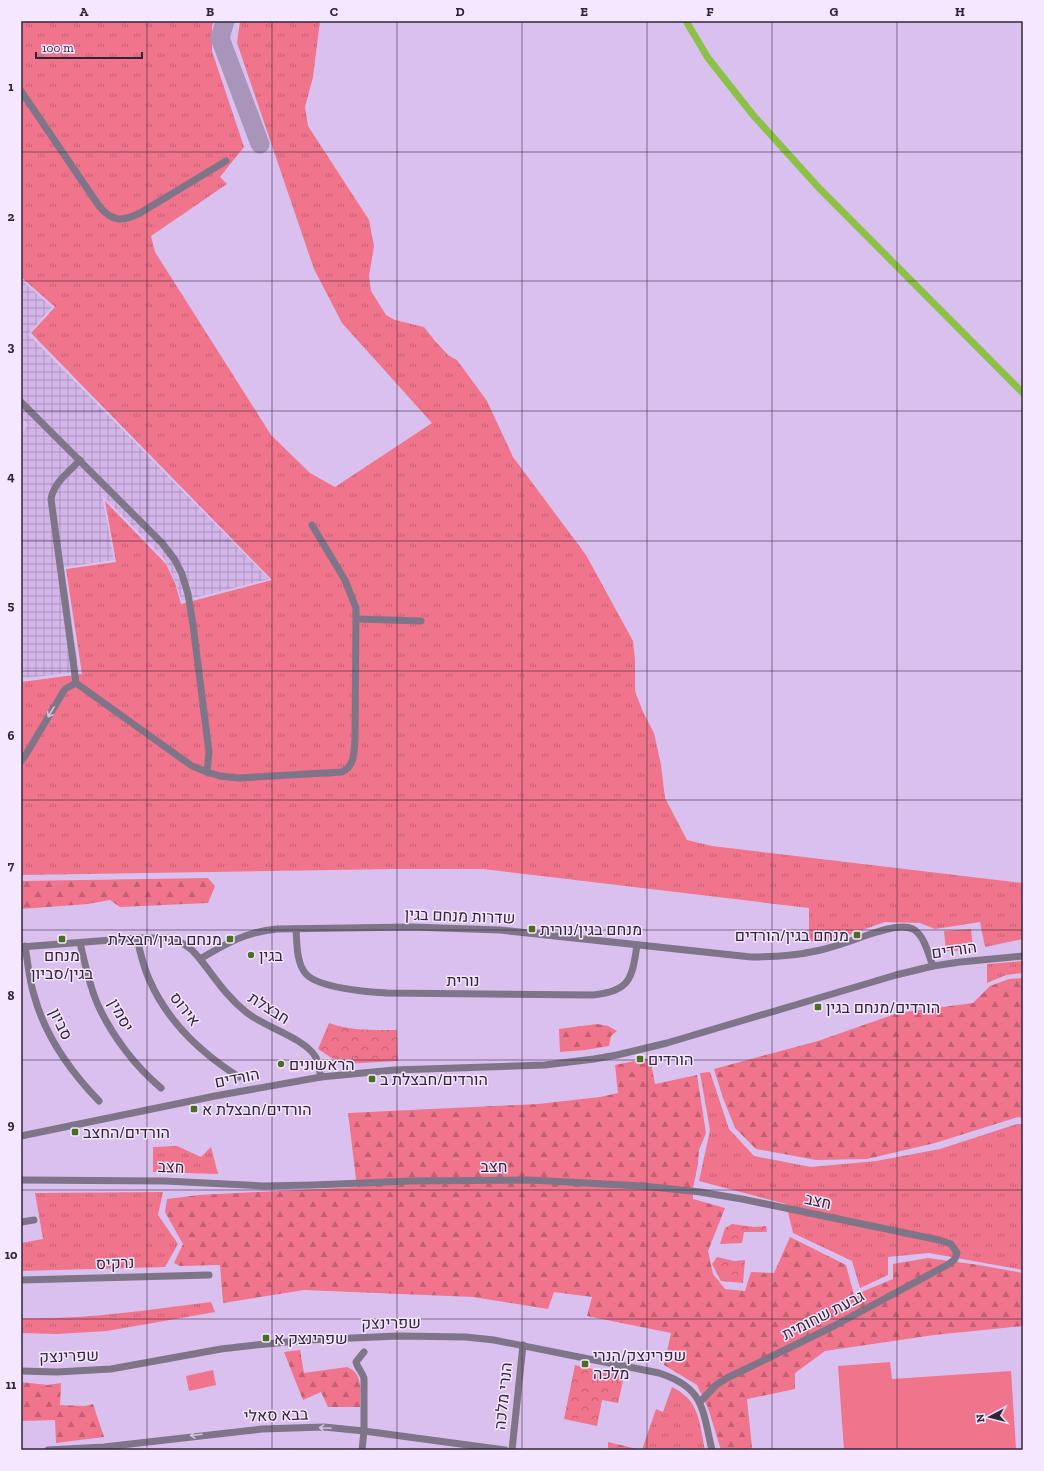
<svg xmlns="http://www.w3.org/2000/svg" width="1044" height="1471" font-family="'Zilla Slab',Heebo,serif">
	<defs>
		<pattern id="industrial-grid" width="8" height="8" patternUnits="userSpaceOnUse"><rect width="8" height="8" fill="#d3b5ea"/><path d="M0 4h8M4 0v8" fill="none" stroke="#ac93bf"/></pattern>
		<pattern id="grass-tufts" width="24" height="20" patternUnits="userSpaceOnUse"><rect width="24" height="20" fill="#f0748b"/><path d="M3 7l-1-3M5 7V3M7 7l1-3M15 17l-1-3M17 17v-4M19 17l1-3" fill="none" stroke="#c35f73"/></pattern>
		<pattern id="forest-firs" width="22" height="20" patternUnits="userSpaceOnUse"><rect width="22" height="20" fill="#f0748b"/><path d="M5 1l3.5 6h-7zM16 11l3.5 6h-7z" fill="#c35f73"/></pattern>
		<pattern id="park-crowns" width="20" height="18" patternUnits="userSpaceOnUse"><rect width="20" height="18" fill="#f0748b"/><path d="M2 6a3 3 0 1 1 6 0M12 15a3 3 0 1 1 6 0" fill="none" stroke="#c35f73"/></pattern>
	</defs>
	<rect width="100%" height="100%" fill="#dac0ef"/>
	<polygon fill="url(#industrial-grid)" points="21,280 52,307 28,334 269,579 182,601 172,574 163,557 102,495 114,560 64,567 79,672 23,678 21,664 21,434 28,425 21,418"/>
	<g fill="url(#grass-tufts)">
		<polygon points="21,21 214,21 212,26 212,51 244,147 220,177 227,184 151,236 155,252 271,435 310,473 335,487 432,423 342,323 314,269 237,43 240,21 320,21 313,77 305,107 308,126 369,220 374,246 369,276 371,291 386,315 395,320 424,327 435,341 449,356 457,360 487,401 513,457 586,555 633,641 635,660 635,691 643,712 654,733 661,765 665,798 687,840 712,846 1023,883 1023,939 985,947 980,922 935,929 920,923 885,922 828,942 809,941 809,908 483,869 394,869 21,875 21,681 21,682 82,674 66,569 116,562 105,501 166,564 175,583 181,604 272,580 31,333 55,307 21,277"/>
		<polygon points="1023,961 1023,973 1006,975 987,983 987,964"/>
		<polygon points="710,1072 729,1129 754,1156 811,1167 876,1161 940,1149 1017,1124 1023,1124 1023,1270 929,1253 888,1257 888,1275 860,1288 852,1261 793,1233 786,1204 699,1181 710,1130 700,1073"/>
		<polygon points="177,1146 201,1157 211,1147 218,1174 153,1172 153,1147"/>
		<polygon points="163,1192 158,1215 178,1244 165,1267 21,1271 21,1243 43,1239 35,1193"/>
		<path d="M 211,1302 L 215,1312 L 107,1331 L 56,1334 L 21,1333 L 21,1318 C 85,1320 148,1310 211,1302 Z"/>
		<path d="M 672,1387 C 676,1389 680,1391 683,1394 C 700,1406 701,1432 705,1450 L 642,1450 L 656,1409 L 663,1412 Z"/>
	</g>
	<g fill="url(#forest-firs)">
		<polygon points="208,878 215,886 208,903 120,907 110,900 88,904 21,909 21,881"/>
		<polygon points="1023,978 1023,1118 1018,1117 935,1143 867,1159 816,1160 756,1149 735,1128 723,1098 714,1069 818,1041 898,1013 973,1003 990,986 1009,979"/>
		<polygon points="597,1024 608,1026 617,1031 611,1036 609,1046 585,1050 560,1052 559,1029"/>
		<polygon points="650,1058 655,1084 697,1075 706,1133 699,1150 698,1164 693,1188 693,1199 725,1208 708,1251 713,1274 725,1289 745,1291 751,1272 774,1273 790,1237 846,1265 854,1295 893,1279 893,1264 928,1258 979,1265 1023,1273 1023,1326 934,1335 825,1351 795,1373 795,1389 747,1399 752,1448 745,1450 721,1450 708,1408 697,1385 664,1365 671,1333 587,1316 592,1297 554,1292 548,1309 473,1297 304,1290 223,1303 220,1265 180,1266 174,1263 183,1244 165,1212 167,1199 199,1195 357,1187 348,1113 538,1104 600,1097 618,1093 615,1065"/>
		<path d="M 300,1350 L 304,1373 L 347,1367 C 364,1373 360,1392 360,1407 L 328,1407 L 321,1392 L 303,1400 L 284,1352 Z"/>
		<polygon points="21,1382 48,1385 61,1383 60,1405 85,1406 93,1404 104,1437 56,1443 55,1420 21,1421"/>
		<polygon points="608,1442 637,1449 608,1450"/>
	</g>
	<g fill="url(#park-crowns)">
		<path d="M 329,1023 C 351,1031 373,1030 397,1030 L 398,1061 L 343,1064 L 330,1057 L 318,1049 Z"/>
		<polygon points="732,1224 754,1227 766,1226 767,1232 744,1232 742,1243 720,1244 725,1228"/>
		<polygon points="717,1257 734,1261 745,1260 743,1283 721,1281 712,1264"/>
		<polygon points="575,1365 624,1376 618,1403 602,1400 597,1426 564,1419"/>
	</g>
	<g fill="#f0748b">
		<polygon points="971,929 973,950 946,951 944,931"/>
		<polygon points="890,1362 892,1379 1011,1371 1016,1449 844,1450 838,1366"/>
		<polygon points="213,1370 216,1385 189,1391 186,1376"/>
	</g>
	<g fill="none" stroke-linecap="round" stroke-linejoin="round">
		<polyline stroke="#8ac146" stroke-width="7" points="686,21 708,58 753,115 819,188 1023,393"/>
		<polyline stroke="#a994ba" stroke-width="19" points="225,21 220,38 260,144"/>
		<g stroke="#7f7588" stroke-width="7">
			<path d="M 21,91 L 99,206 C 112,222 122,222 140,213 L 226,161"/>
			<polyline points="21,402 162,543 175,560 182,574 188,594 193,625 209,752 207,772"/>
			<path d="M 80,460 C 69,472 54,482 51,499 L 76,683 L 192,766 L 207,772 L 220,776 L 238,778 L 342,772 C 355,766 354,752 355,739 L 356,608 L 345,580 L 312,525"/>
			<polyline points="357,619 421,621"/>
			<polyline points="21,761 25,756 65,689 76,683"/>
			<path d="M 296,929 C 297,942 296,963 306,974 C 319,988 367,992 387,993 L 593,995 C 630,991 632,979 637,945"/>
			<path d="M 137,938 C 140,952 143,966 149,979 C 167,1021 201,1053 239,1077"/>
			<path d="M 80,943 C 85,963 89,985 98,1005 C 112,1036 135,1066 161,1088"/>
			<path d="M 25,946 C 28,963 29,979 34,995 C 45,1036 70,1071 99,1101"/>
			<path d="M 21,947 L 137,938 L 170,938 L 182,943 L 192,950 L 200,959 C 227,943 246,932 277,929 L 411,927 L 500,930 L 751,957 C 773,957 794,956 816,951 C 837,947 857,938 877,932 C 887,929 903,924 913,929 C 925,936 928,954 933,966"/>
			<path d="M 200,959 C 215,978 227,997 246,1012 C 264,1027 304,1038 315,1056 C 319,1062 319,1070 321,1077"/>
			<polyline points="21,1136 215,1096 321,1077 394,1070 545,1065 594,1059 617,1055 667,1043 896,975 933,966 960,962 1023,956"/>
			<polyline points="21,1180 165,1181 264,1186 313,1185 411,1181 529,1180 643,1186 700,1192 742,1199 939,1240 951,1244 957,1253 955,1259 949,1264 832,1327 727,1378 716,1385 700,1402"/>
			<polyline points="21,1222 34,1220"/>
			<polyline points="21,1280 209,1275"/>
			<path d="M 21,1371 L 57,1372 L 111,1369 L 221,1349 L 256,1345 L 308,1340 L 398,1336 L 466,1337 L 494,1340 L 659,1373 C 705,1388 702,1409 712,1450"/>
			<polyline points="48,1450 104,1447 262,1429 324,1427 364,1431 505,1450"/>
			<path d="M 362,1450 L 364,1431 L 364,1378 C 362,1372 357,1367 356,1362 L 364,1352"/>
			<polyline points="512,1450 523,1345"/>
		</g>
	</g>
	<defs><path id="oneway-shaft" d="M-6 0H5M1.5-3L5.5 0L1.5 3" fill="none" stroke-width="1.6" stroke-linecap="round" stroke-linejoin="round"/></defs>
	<g stroke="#d1c5db">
		<use href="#oneway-shaft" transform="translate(51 712) rotate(121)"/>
		<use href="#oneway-shaft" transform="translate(325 1428) rotate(-177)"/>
		<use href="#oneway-shaft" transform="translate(196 1435) rotate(173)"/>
	</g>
	<path fill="none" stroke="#312638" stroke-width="1" stroke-opacity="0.55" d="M 147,21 L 147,1450M 272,21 L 272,1450M 397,21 L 397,1450M 522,21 L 522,1450M 647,21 L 647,1450M 772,21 L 772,1450M 897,21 L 897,1450M 21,152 L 1023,152M 21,281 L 1023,281M 21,411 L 1023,411M 21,541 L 1023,541M 21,671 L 1023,671M 21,800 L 1023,800M 21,930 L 1023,930M 21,1060 L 1023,1060M 21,1190 L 1023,1190M 21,1319 L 1023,1319"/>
	<g fill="#4c6d24" stroke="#f4e7ff" stroke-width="1.5">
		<rect x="528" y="925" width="8" height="8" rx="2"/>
		<rect x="853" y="931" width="8" height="8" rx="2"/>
		<rect x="58" y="935" width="8" height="8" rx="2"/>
		<rect x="226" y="935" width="8" height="8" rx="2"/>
		<circle cx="251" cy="955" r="4"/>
		<rect x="814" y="1003" width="8" height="8" rx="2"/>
		<rect x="636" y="1055" width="8" height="8" rx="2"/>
		<circle cx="281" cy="1064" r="4"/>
		<rect x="368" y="1075" width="8" height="8" rx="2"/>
		<rect x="190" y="1105" width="8" height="8" rx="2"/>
		<rect x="71" y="1128" width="8" height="8" rx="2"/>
		<rect x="262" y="1334" width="8" height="8" rx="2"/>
		<rect x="581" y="1360" width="8" height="8" rx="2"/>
	</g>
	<g text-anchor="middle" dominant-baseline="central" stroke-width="3" stroke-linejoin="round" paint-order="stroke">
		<g font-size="16" fill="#312638" stroke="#f4e7ff">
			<text transform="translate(460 916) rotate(2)">שדרות מנחם בגין</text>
			<text transform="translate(954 950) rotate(-8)">הורדים</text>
			<text x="463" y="980">נורית</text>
			<text transform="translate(269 1008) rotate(32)">חבצלת</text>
			<text transform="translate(185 1009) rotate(52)">אירוס</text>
			<text transform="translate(121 1015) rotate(61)">יסמין</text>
			<text transform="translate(61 1024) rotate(65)">סביון</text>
			<text transform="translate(237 1078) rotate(-11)">הורדים</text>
			<text x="494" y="1166">חצב</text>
			<text transform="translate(171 1167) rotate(2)">חצב</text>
			<text transform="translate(818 1201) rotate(12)">חצב</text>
			<text transform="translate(115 1263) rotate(-2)">נרקיס</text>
			<text transform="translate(823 1315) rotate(-27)">גבעת שחומית</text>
			<text transform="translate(391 1323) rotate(-1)">שפרינצק</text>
			<text transform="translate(69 1356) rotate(-2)">שפרינצק</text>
			<text transform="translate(503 1396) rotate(-84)">הנרי מלכה</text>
			<text transform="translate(276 1415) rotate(-2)">בבא סאלי</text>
		</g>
		<g font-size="16" fill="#312638" stroke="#f4e7ff" text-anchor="start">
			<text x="540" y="929">מנחם בגין/נורית</text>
			<text x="849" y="935" text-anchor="end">מנחם בגין/הורדים</text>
			<text x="222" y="939" text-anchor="end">מנחם בגין/חבצלת</text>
			<text x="62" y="955" text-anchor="middle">מנחם<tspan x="62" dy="18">בגין/סביון</tspan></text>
			<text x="259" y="955">בגין</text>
			<text x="826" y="1007">הורדים/מנחם בגין</text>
			<text x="648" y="1059">הורדים</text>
			<text x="289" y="1064">הראשונים</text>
			<text x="380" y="1079">הורדים/חבצלת ב</text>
			<text x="202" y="1109">הורדים/חבצלת א</text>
			<text x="83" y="1132">הורדים/החצב</text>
			<text x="274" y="1338">שפרינצק א</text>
			<text x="593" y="1355">שפרינצק/הנרי<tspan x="593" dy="18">מלכה</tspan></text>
		</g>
	</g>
	<rect width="1044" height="1471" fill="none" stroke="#f4e7ff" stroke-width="44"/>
	<g transform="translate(990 1417) rotate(263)" stroke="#f4e7ff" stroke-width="3" paint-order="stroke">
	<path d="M0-3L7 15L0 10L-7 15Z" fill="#312638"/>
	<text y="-6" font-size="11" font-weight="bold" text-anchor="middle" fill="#312638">N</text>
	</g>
	<path d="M36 52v6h106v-6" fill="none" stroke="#312638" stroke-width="2"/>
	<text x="42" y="52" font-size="12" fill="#312638" stroke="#f4e7ff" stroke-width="3" paint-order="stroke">100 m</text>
	<rect x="22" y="22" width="1000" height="1427" fill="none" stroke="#312638" stroke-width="1.5"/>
	<g font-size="13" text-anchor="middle" font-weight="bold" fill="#312638">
		<text x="84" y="16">A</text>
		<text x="210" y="16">B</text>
		<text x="334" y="16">C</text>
		<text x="460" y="16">D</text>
		<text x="584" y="16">E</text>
		<text x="710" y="16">F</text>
		<text x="834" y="16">G</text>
		<text x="960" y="16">H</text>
		<text x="11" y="91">1</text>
		<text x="11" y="221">2</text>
		<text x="11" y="351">3</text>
		<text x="11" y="481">4</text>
		<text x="11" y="610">5</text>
		<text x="11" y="740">6</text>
		<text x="11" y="870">7</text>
		<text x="11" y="1000">8</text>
		<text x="11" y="1129">9</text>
		<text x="11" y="1259">10</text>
		<text x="11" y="1389">11</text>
	</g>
</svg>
